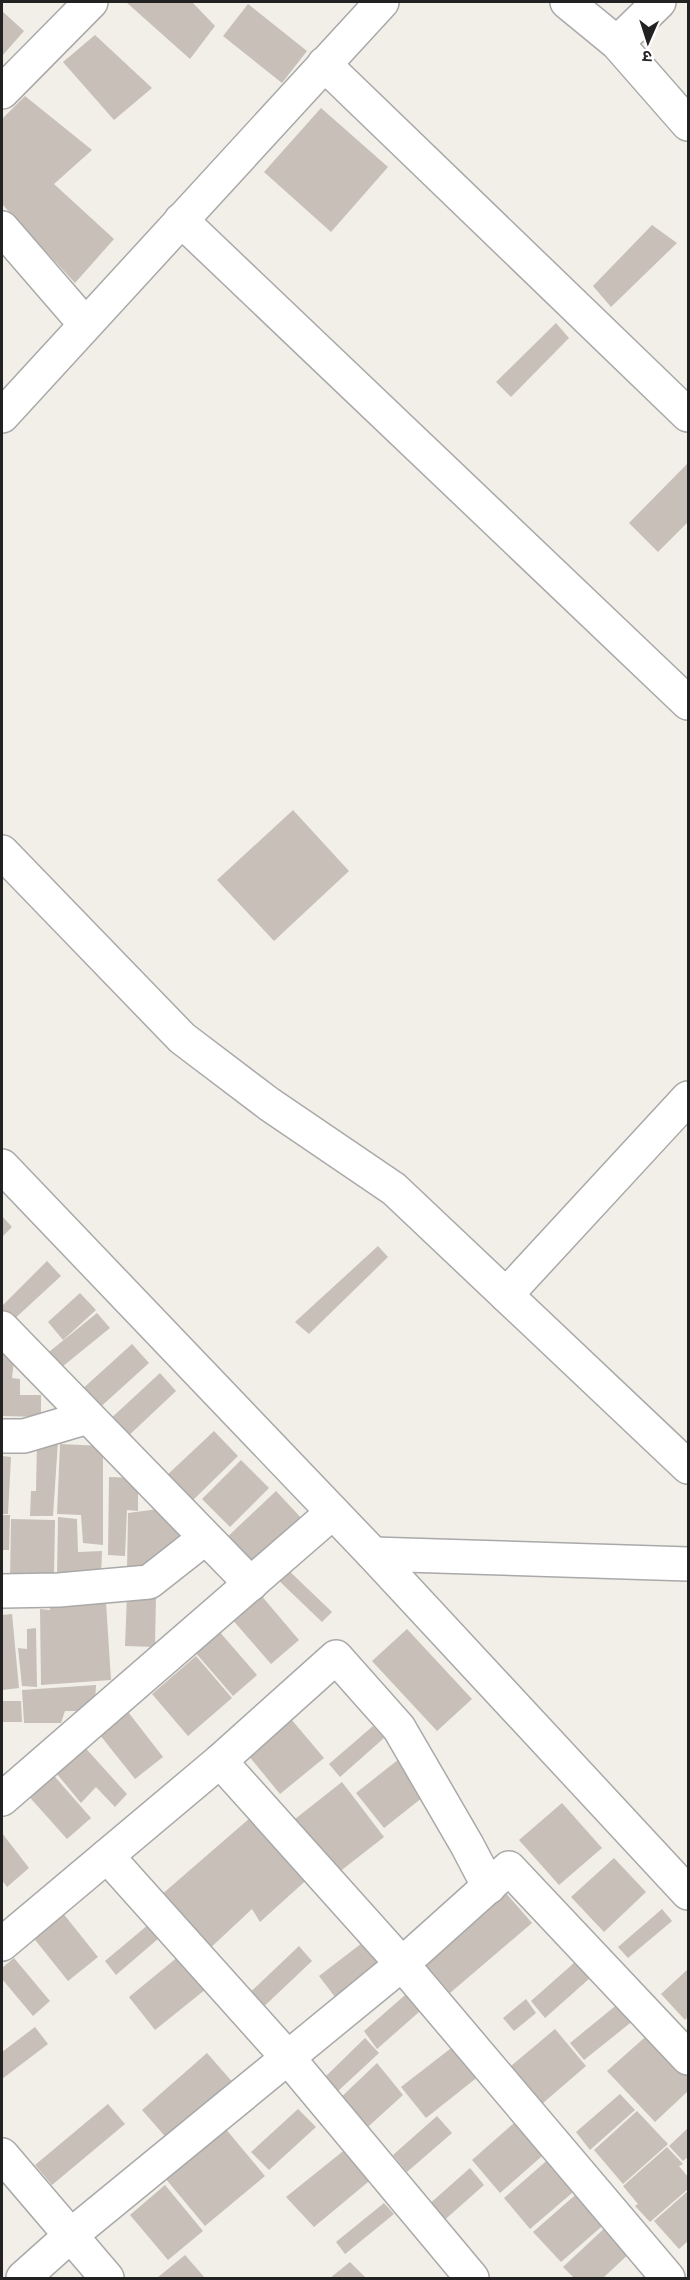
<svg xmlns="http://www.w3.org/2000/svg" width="690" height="2280" font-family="Inter,'Noto Sans Devanagari',sans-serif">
	<rect width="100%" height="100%" fill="#f2efe9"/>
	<g fill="#c7bfb8">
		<polygon points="126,2 192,2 215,26 190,59"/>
		<polygon points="248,4 307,51 282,83 223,36"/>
		<polygon points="2,11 24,31 2,56"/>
		<polygon points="95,35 152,88 114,120 63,62"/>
		<polygon points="25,96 92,150 54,184 114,239 75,283 2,204 2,119"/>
		<polygon points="321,108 388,167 331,232 264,172"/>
		<polygon points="652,225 677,243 611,307 593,286"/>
		<polygon points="556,323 569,338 511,397 496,382"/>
		<polygon points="688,463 688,522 658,552 629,523"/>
		<polygon points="293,810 349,871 274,941 217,880"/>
		<polygon points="2,1216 12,1227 2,1237"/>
		<polygon points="378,1246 388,1257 309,1334 295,1322"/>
		<polygon points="47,1261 61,1276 11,1322 2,1313 2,1306"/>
		<polygon points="80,1293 96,1310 63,1340 48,1322"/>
		<polygon points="97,1313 110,1328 57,1371 44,1356"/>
		<polygon points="132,1344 149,1363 96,1411 79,1392"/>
		<polygon points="2,1351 15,1352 12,1378 20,1379 20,1395 41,1395 41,1417 2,1416"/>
		<polygon points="160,1373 176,1391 124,1440 107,1422"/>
		<polygon points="214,1431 238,1456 189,1504 164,1478"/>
		<polygon points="37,1441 58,1441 53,1516 30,1516 31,1491 36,1491"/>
		<polygon points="60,1444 103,1446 103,1545 83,1543 81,1515 57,1514"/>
		<polygon points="2,1456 11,1457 8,1514 2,1514"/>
		<polygon points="241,1460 269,1488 230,1527 202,1499"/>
		<polygon points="109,1477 138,1478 138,1511 127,1510 125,1556 108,1555"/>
		<polygon points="276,1491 304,1521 250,1570 223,1541"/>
		<polygon points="166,1508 187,1543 148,1572 127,1571 128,1513"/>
		<polygon points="2,1515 10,1515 9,1550 2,1550"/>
		<polygon points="58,1517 77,1519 78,1552 102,1551 101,1577 57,1578"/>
		<polygon points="11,1519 55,1520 54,1581 10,1581"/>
		<polygon points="284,1566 332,1612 322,1622 274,1576"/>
		<polygon points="127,1594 156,1595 155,1647 125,1646"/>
		<polygon points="260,1594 299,1640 271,1664 231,1618"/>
		<polygon points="50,1598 106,1602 111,1680 41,1685 40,1609 50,1610"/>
		<polygon points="12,1614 19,1688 2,1690 2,1615"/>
		<polygon points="36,1628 37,1687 22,1686 18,1648 27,1649 27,1629"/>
		<polygon points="407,1629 472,1699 437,1731 372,1661"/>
		<polygon points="218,1630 257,1675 233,1696 194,1651"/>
		<polygon points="196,1656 232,1698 188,1736 152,1694"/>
		<polygon points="96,1685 95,1703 84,1711 65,1711 61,1723 24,1723 22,1690"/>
		<polygon points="2,1701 21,1701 22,1722 2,1722"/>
		<polygon points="125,1708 163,1757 135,1779 96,1730"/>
		<polygon points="291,1719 324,1758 280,1794 248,1755"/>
		<polygon points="373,1726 384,1738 340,1777 329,1764"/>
		<polygon points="80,1742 127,1794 115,1807 96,1787 81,1803 52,1768"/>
		<polygon points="399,1759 427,1794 384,1828 356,1793"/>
		<polygon points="49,1770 91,1818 67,1839 25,1792"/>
		<polygon points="342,1782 384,1837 338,1873 295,1819"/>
		<polygon points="562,1803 602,1848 559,1885 519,1840"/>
		<polygon points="257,1812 312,1875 260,1922 252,1909 206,1952 160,1896"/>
		<polygon points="2,1833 29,1868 7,1887 2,1880"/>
		<polygon points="614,1858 646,1892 604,1932 571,1897"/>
		<polygon points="505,1892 532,1923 450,1993 423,1962"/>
		<polygon points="662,1909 672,1921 628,1958 618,1947"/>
		<polygon points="62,1912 98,1957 68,1981 32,1936"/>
		<polygon points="155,1919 166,1932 116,1975 105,1961"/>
		<polygon points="366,1940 383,1961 335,1997 319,1976"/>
		<polygon points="299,1946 312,1961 256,2014 242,2000"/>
		<polygon points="179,1956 206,1989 155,2030 129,1997"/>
		<polygon points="14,1958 50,2001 33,2016 2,1979 2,1968"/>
		<polygon points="575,1962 590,1978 545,2018 531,2001"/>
		<polygon points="688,1969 688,2017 685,2020 661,1994"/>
		<polygon points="412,1989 427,2005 377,2049 364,2031"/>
		<polygon points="526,1999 536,2013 514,2031 503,2018"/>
		<polygon points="619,2003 634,2020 584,2060 570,2043"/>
		<polygon points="35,2027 48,2044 2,2079 2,2052"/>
		<polygon points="555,2029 586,2066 543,2103 511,2066"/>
		<polygon points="652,2031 688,2071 688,2091 655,2122 607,2071"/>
		<polygon points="365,2038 379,2053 337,2092 324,2078"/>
		<polygon points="459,2042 484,2072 426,2118 401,2087"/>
		<polygon points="207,2053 235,2085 170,2142 142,2110"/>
		<polygon points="377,2063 403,2095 359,2135 334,2104"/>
		<polygon points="620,2094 635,2110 590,2150 576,2132"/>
		<polygon points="108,2104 125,2124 52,2185 35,2165"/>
		<polygon points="298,2109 316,2127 269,2170 251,2152"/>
		<polygon points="637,2111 668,2144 623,2184 594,2150"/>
		<polygon points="437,2116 452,2133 407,2172 393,2155"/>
		<polygon points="522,2116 550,2149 500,2193 472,2160"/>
		<polygon points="225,2128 265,2176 205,2226 165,2178"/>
		<polygon points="688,2128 688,2157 683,2161 669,2146"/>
		<polygon points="667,2147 683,2164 679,2166 688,2177 688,2189 650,2222 635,2206 638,2204 623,2186"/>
		<polygon points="347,2148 374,2177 314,2227 286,2197"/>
		<polygon points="552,2156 579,2187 530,2229 504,2198"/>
		<polygon points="470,2168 484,2185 440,2224 426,2207"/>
		<polygon points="165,2185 203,2231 168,2260 130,2215"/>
		<polygon points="581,2190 608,2221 561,2262 533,2232"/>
		<polygon points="688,2191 688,2241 679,2249 654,2221"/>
		<polygon points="384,2203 394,2214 345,2254 336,2242"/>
		<polygon points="609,2224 634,2249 603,2278 574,2278 563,2267"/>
		<polygon points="185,2255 205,2278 157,2278"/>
		<polygon points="350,2262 366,2278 330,2278"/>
	</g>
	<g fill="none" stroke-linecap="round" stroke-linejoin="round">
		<g stroke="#a9a9a9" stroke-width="36">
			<g id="minor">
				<polyline points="567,2 617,43 688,124"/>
				<polyline points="617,43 659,2"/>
				<polyline points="324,64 688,415"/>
				<polyline points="2,92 91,2"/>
				<polyline points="181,220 688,703"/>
				<polyline points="2,228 85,324"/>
				<polyline points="2,416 382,2"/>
				<polyline points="2,852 182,1038 269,1104 394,1189 688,1467"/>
				<polyline points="2,1166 373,1554 688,1893"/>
				<polyline points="506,1295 688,1098"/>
				<polyline points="2,1328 251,1584"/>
				<polyline points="2,1436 24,1436 88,1417"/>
				<polyline points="373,1554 688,1564"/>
				<polyline points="2,1591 59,1590 149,1582 205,1538"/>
				<polyline points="220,1761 402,1964 668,2278"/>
				<polyline points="2,1799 332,1513"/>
				<polyline points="107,1856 289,2059 472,2278"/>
				<polyline points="2,1944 220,1761 336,1657 399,1728 467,1845 489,1887"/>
				<polyline points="2,2155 107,2278"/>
				<polyline points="23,2278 70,2236 402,1964 509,1868 688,2058"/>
			</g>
		</g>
		<use href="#minor" stroke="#fff" stroke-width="33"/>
	</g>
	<rect width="690" height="2280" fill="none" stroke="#222222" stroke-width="6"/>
	<g transform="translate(648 42) rotate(183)" stroke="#ffffff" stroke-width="4.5" paint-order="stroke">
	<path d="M0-4.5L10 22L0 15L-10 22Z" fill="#222222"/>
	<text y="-9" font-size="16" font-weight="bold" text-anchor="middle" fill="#222222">उ</text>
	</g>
</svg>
